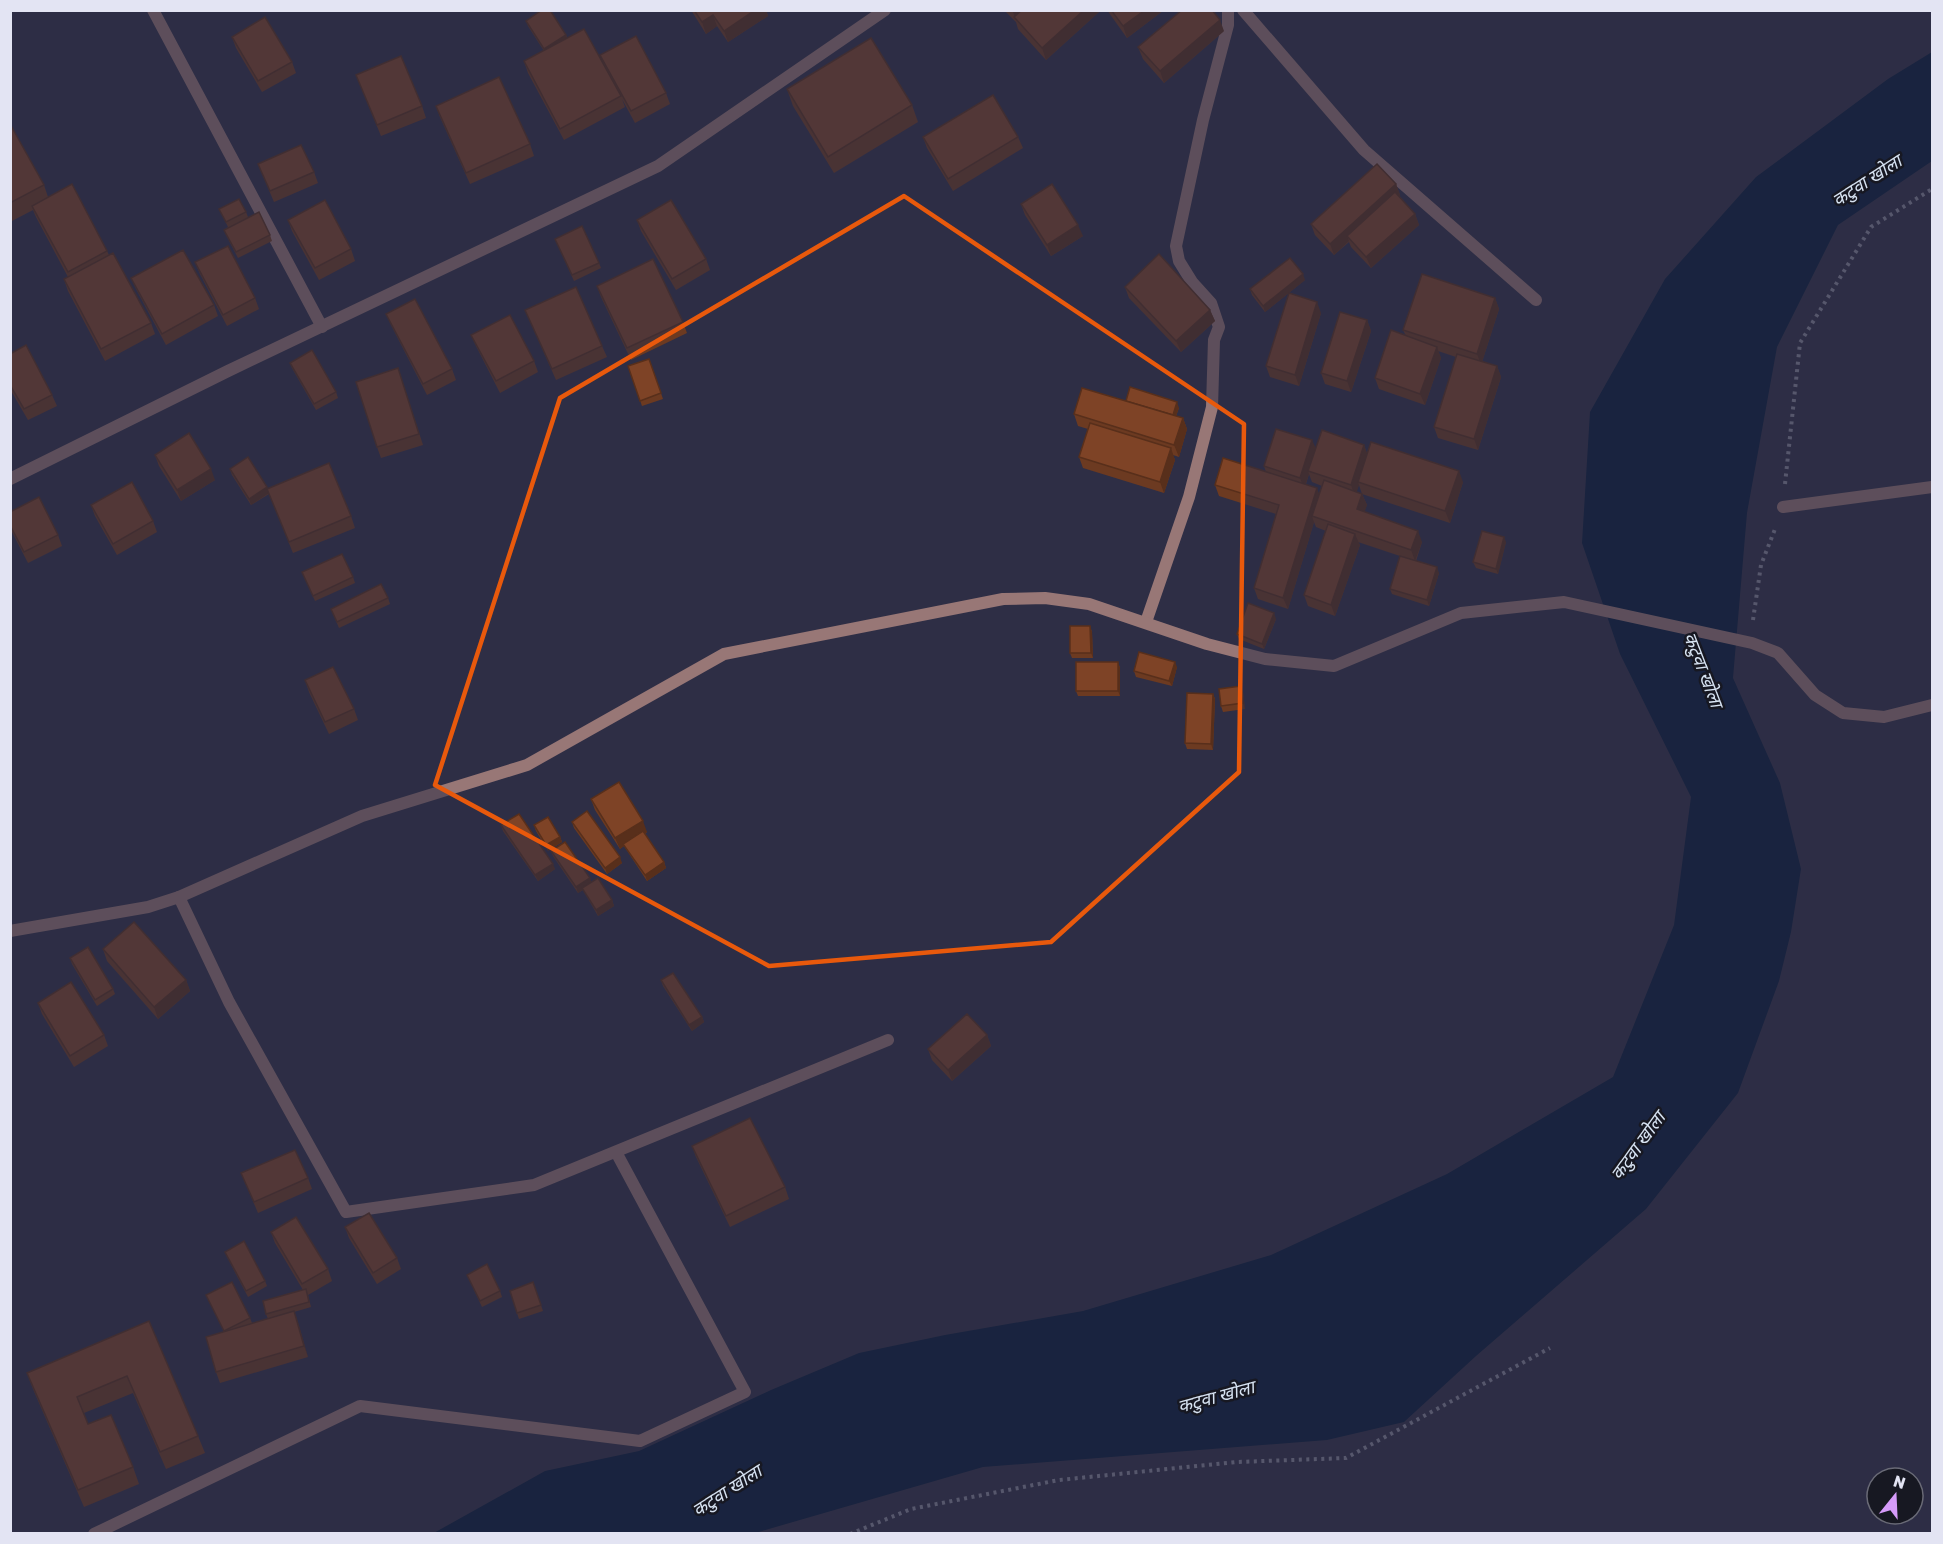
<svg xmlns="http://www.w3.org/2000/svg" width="1943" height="1544" font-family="Rubik,'Noto Sans Devanagari',sans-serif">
	<rect width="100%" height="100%" fill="#2e2e45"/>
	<polygon fill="#001838" points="1932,52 1932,161 1838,225 1777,347 1747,513 1733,678 1780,783 1801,869 1791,932 1779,981 1738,1093 1646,1209 1476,1356 1404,1422 1327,1440 983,1467 755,1533 432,1534 545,1471 639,1451 771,1390 859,1353 945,1335 1083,1311 1271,1255 1447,1174 1613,1077 1674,925 1691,797 1620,654 1582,543 1590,412 1665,279 1756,177 1888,79"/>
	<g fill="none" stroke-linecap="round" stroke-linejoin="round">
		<g stroke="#88899c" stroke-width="4" stroke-dasharray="3 4.5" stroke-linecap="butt">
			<polyline points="1785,484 1800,343 1871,227 1932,189"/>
			<polyline points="1753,620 1761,565 1775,529"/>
			<polyline points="850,1534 911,1509 1059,1480 1237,1462 1346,1458 1550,1348"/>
		</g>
		<polyline stroke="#987776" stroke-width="12" points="1783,507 1932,487"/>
		<g stroke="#987776" stroke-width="12">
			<polyline points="153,10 322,327"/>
			<polyline points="1243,10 1364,150 1536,300"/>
			<polyline points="10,479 228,371 658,166 885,10"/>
			<polyline points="1146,622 1189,497 1212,407 1214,340 1219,327 1211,303 1192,282 1179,261 1176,246 1203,120 1228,25 1228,10"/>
			<polyline points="179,897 229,1002 346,1212 534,1185 888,1040"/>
			<polyline points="10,931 148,907 179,897 362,816 527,765 724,654 1003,599 1045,598 1089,604 1207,644 1265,659 1334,666 1461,613 1564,602 1752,643 1778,653 1815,695 1843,713 1884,717 1932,705"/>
			<polyline points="94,1534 360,1406 640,1441 745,1392 616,1152"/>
		</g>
	</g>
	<g fill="#6c3a21" fill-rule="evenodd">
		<polygon points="691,10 766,10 768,16 728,42 717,26 706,34"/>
		<polygon points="1004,10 1100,10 1100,11 1046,60 1018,29 1016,22"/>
		<polygon points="1107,10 1164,10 1127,38"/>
		<polygon points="526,21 566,35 567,38 604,65 600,55 666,93 670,104 635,123 622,99 625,107 564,140 528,73 524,61 544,51 528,26"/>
		<polygon points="1224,31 1164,83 1143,59 1138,47"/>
		<polygon points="232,37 292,62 296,73 262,92 236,48"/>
		<polygon points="356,75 422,106 426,118 381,136"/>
		<polygon points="787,89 912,105 918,122 834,173 793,106"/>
		<polygon points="436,106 530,144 534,156 470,184 440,117"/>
		<polygon points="10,124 44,185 48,197 107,251 109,255 151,323 155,334 105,361 68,291 64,279 68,277 36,217 33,210 10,222"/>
		<polygon points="923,137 1018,137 1023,148 953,191 927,148"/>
		<polygon points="258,164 314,172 318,183 274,202"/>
		<polygon points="1396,184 1400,195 1399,196 1415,214 1419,225 1371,268 1351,247 1349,242 1334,255 1315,235 1311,224"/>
		<polygon points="1021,204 1083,236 1051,256 1025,215"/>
		<polygon points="219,209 246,212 248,217 270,235 272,241 238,258 226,235 224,230 228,227"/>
		<polygon points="288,220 351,249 355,261 319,280 292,231"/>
		<polygon points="637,220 706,259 710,270 676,290 641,231"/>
		<polygon points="555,239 599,263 601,268 574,281"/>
		<polygon points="195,262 255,298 259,309 227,326 200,274"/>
		<polygon points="131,278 214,305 218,316 166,345 136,289"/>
		<polygon points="1305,280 1265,312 1252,295 1250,289"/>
		<polygon points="597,286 683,322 687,333 631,360 601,297"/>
		<polygon points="1125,287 1210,310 1215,321 1181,352 1129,298"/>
		<polygon points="1495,298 1499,309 1482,362 1497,366 1501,377 1478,450 1438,438 1434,427 1456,357 1438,351 1441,358 1425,405 1379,389 1375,378 1406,336 1403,330"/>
		<polygon points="525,310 602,346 607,357 556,380 530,321"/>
		<polygon points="1321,313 1299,386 1270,377 1266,366"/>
		<polygon points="386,314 452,369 456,380 427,395 391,325"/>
		<polygon points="1367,320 1371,331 1351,392 1325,384 1321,373"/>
		<polygon points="471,335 534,361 538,372 500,393 476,346"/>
		<polygon points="10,354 52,395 57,406 28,420 10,389"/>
		<polygon points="649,359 663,399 642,406 628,366"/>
		<polygon points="290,363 336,392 338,398 316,410 292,368"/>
		<polygon points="398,368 423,445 381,458 377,447"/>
		<polygon points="1126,401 1179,408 1176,416 1183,418 1187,429 1179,457 1173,455 1175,460 1164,493 1083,468 1079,457 1088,429 1078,426 1074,414"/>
		<path d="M 1364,445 L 1367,454 L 1463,482 L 1450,523 L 1362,494 L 1359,485 L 1356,492 L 1362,494 L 1367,505 L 1364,512 L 1422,542 L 1416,561 L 1439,573 L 1429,606 L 1392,594 L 1390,589 L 1400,556 L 1358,542 L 1360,545 L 1335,616 L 1308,606 L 1304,595 L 1326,531 L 1316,527 L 1314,522 L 1288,609 L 1258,599 L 1254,588 L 1276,514 L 1219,496 L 1215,485 L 1266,472 L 1264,466 L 1316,449 ZM 1309,474 L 1312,482 L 1322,486 L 1320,494 L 1306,484 Z"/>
		<polygon points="155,455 215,480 181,501 159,466"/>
		<polygon points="230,469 268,488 351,516 355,528 293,553 269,494 251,505 232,475"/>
		<polygon points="91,505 153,521 157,532 117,555 95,516"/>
		<polygon points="10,512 58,535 62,546 28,563 10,528"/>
		<polygon points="1506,542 1498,574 1476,568 1473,562"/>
		<polygon points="302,572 353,577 355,583 315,601"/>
		<polygon points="388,598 390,604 339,628 331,609"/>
		<polygon points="1276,619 1264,649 1239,639 1237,634"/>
		<polygon points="1090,626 1092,632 1093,658 1072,658 1070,653"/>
		<polygon points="1118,662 1120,668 1120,696 1078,696 1076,691"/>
		<polygon points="1177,667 1172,686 1136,677 1134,671"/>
		<polygon points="305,680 354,709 358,720 329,734 309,692"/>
		<polygon points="1243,692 1245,709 1223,712 1221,706"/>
		<polygon points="1213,694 1215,699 1213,750 1187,749 1185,743"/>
		<polygon points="591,799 647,832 645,834 664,862 666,868 647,881 624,846 620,849 595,810"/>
		<polygon points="572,822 622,863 607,874 574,828"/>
		<polygon points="501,825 555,869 538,881 503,831"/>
		<polygon points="534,825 560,837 562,842 548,851 536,831"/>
		<polygon points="551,851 591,882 612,900 614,906 598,916 583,890 578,893 553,856"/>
		<polygon points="103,949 186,980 190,991 158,1019 107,961"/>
		<polygon points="70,958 113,989 115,994 97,1006 72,964"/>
		<polygon points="661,980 702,1017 704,1022 692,1031 663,986"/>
		<polygon points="38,1003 104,1035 108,1046 74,1067 42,1014"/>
		<polygon points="987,1035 991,1046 952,1081 932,1060 928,1049"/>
		<polygon points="692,1146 785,1187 789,1199 730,1227 696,1157"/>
		<polygon points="241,1173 308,1178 312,1189 258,1213"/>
		<polygon points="345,1227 397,1258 401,1269 377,1284 349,1238"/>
		<polygon points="271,1232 328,1269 332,1281 308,1295 311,1307 294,1312 308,1357 220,1383 216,1372 224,1332 206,1295 250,1318 252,1323 268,1319 266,1314 303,1290 275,1243"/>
		<polygon points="225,1252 265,1281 267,1286 248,1297 227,1257"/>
		<polygon points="467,1275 500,1291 502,1297 482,1307"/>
		<polygon points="533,1282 543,1311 519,1319 517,1313"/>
		<polygon points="149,1321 198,1436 205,1453 166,1469 133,1393 84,1413 88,1424 133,1467 139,1484 84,1507 33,1389 27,1373"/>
	</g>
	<g fill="#582f1b">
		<polygon points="755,10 766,10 768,16 728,42 724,31"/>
		<polygon points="1014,10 1030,10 1015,18 1013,12"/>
		<polygon points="1084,10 1100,11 1046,60 1042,48"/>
		<polygon points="1145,10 1164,10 1127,38 1123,26"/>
		<polygon points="713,15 717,26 706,34 702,22"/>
		<polygon points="1220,20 1224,31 1164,83 1160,71"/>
		<polygon points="566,35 568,41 546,55 544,49"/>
		<polygon points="1396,184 1400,195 1351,240 1347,236 1349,241 1334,255 1330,244"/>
		<polygon points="1415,214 1419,225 1371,268 1366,257"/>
		<polygon points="1078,225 1083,236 1051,256 1047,245"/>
		<polygon points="1303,274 1305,280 1265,312 1263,306"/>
		<polygon points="1495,298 1499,309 1481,365 1477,354"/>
		<polygon points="1317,302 1321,313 1299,386 1295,375"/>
		<polygon points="1210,310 1215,321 1181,352 1176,341"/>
		<polygon points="1367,320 1371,331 1351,392 1347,381"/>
		<polygon points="1437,347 1441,358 1425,405 1420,394"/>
		<polygon points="1497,366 1501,377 1478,450 1474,439"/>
		<polygon points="1177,402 1179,408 1173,424 1171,419"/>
		<polygon points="1183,418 1187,429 1179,457 1174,445"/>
		<polygon points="1312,440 1317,451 1308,471 1309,474 1304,489 1300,478"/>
		<polygon points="1364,445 1368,456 1358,482 1359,485 1355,497 1351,485"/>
		<polygon points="1171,448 1175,460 1164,493 1160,482"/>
		<polygon points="211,469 215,480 181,501 177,490"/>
		<polygon points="1459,471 1463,482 1450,523 1445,511"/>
		<polygon points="267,487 269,493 251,505 249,499"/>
		<polygon points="1317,488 1321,499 1312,516 1314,522 1288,609 1283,598"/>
		<polygon points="1362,494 1367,505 1361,521 1357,509"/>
		<polygon points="1418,531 1422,542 1415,561 1411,550"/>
		<polygon points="1355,534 1360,545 1335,616 1331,605"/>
		<polygon points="1504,537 1506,542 1498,574 1496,569"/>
		<polygon points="1437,567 1439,573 1429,606 1427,600"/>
		<polygon points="1274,613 1276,619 1264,649 1262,644"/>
		<polygon points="1090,626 1092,632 1093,658 1091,653"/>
		<polygon points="1118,662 1120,668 1120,696 1118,691"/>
		<polygon points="1175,662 1177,667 1172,686 1169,681"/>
		<polygon points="1241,686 1243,692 1245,709 1243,703"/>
		<polygon points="1213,694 1215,699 1213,750 1211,744"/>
		<polygon points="643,821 647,832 625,846 623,844 624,846 620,849 615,838"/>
		<polygon points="560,837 562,842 548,851 546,845"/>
		<polygon points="620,857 622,863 607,874 605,868"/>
		<polygon points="664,862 666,868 647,881 645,875"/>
		<polygon points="553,864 555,869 538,881 535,875"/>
		<polygon points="590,878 592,884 578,893 576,887"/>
		<polygon points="612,900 614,906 598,916 596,910"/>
		<polygon points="186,980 190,991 158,1019 154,1007"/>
		<polygon points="702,1017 704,1022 692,1031 689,1025"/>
		<polygon points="987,1035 991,1046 952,1081 948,1070"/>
		<polygon points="294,1311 298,1322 308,1357 304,1346"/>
	</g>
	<g fill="#7e4326" stroke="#582f1b" stroke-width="1.5">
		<polygon points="542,10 550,10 566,35 544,49 526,21"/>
		<polygon points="694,10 755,10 724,31 713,15 702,22"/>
		<polygon points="1022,10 1084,10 1042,48 1014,17"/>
		<polygon points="1111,10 1145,10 1123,26"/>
		<polygon points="1182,10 1212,10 1220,20 1160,71 1138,47"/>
		<polygon points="265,17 292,62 258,81 232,37"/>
		<polygon points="584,29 621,96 560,129 524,61"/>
		<polygon points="636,36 666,93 631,111 600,55"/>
		<polygon points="871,38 912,105 828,157 787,89"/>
		<polygon points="401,56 422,106 377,125 356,75"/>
		<polygon points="499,77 530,144 466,173 436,106"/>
		<polygon points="993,95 1018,137 948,179 923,137"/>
		<polygon points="10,124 44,185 10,203"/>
		<polygon points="301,145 314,172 270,191 258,164"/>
		<polygon points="1377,164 1396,184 1330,244 1311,224"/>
		<polygon points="72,184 107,251 68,272 32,206"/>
		<polygon points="1052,184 1078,225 1047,245 1021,204"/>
		<polygon points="1395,192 1415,214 1366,257 1347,236"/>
		<polygon points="239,199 246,212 226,222 219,209"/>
		<polygon points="325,200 351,249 315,268 288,220"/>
		<polygon points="671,200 706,259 672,279 637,220"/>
		<polygon points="259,212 270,235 236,252 224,230"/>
		<polygon points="582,226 599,263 572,275 555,239"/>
		<polygon points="228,246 255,298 223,315 195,262"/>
		<polygon points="183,250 214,305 162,334 131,278"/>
		<polygon points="113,253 151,323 101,349 64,279"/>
		<polygon points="1159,254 1210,310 1176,341 1125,287"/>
		<polygon points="1290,258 1303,274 1263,306 1250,289"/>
		<polygon points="653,259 683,322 627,348 597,286"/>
		<polygon points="1422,274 1495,298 1477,354 1403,330"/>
		<polygon points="576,287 602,346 552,369 525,310"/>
		<polygon points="1289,293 1317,302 1295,375 1266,366"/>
		<polygon points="415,299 452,369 423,384 386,314"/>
		<polygon points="1340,312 1367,320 1347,381 1321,373"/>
		<polygon points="510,315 534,361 496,381 471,335"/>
		<polygon points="1391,330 1437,347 1420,394 1375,378"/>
		<polygon points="26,345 52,395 24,409 10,385 10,354"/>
		<polygon points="312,350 336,392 314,404 290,363"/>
		<polygon points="1457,354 1497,366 1474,439 1434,427"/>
		<polygon points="649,359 661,393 640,401 628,366"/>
		<polygon points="398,368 419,434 377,447 356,382"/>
		<polygon points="1130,387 1177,402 1173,415 1126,401"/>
		<polygon points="1082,388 1183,418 1174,445 1074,414"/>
		<polygon points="1090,423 1171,448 1160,482 1079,457"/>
		<polygon points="1276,429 1312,440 1300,478 1264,466"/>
		<polygon points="1322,430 1364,445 1351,485 1308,471"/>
		<polygon points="189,433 211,469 177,490 155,455"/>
		<polygon points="1371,442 1459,471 1445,511 1358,482"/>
		<polygon points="248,457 267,487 249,499 230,469"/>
		<polygon points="1223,458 1317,488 1283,598 1254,588 1279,505 1215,485"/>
		<polygon points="329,463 351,516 289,542 267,489"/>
		<polygon points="1324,480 1362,494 1357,509 1418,531 1411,550 1312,516"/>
		<polygon points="132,482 153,521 113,544 91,505"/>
		<polygon points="39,497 58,535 24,552 10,525 10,512"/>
		<polygon points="1328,524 1355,534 1331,605 1304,595"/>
		<polygon points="1482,531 1504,537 1496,569 1473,562"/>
		<polygon points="342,554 353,577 313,596 302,572"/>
		<polygon points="1400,556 1437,567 1427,600 1390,589"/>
		<polygon points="381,584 388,598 337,622 331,609"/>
		<polygon points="1248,603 1274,613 1262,644 1237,634"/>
		<polygon points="1070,626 1090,626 1091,653 1070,653"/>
		<polygon points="1139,652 1175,662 1169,681 1134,671"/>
		<rect x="1076" y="662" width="42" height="29"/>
		<polygon points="333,667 354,709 325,722 305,680"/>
		<polygon points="1241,686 1243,703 1221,706 1219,689"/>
		<polygon points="1187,693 1213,694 1211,744 1185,743"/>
		<polygon points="619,782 643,821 615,838 591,799"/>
		<polygon points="587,811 620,857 605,868 572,822"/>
		<polygon points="519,814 553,864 535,875 501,825"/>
		<polygon points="548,817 560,837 546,845 534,825"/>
		<polygon points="643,831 664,862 645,875 623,844"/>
		<polygon points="565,842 590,878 576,887 551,851"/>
		<polygon points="598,878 612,900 596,910 582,888"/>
		<polygon points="134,922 186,980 154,1007 103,949"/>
		<polygon points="88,947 113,989 95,1000 70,958"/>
		<polygon points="673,973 702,1017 689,1025 661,980"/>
		<polygon points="71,982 104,1035 70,1056 38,1003"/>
		<polygon points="967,1014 987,1035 948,1070 928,1049"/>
		<polygon points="750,1118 785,1187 726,1216 692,1146"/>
		<polygon points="295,1150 308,1178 254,1202 241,1173"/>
		<polygon points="369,1213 397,1258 373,1273 345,1227"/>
		<polygon points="296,1217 328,1269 302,1284 271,1232"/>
		<polygon points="244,1241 265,1281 246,1291 225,1252"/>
		<polygon points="487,1264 500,1291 480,1301 467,1275"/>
		<polygon points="232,1282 250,1318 224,1331 206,1295"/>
		<polygon points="533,1282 541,1305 517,1313 510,1291"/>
		<polygon points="306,1289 309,1302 266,1314 263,1301"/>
		<polygon points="294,1311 304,1346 216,1372 206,1337"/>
		<polygon points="149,1321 198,1436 160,1452 127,1376 77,1397 88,1424 111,1415 133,1467 78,1490 27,1373"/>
	</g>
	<path d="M0 0H1943V1544H0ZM 904,196 L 1244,424 L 1239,772 L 1051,942 L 769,966 L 435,785 L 560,398 Z" fill="#2e2e45" fill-opacity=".55" fill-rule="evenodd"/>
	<path fill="none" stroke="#e8590c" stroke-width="4.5" stroke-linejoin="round" d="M 904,196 L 1244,424 L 1239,772 L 1051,942 L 769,966 L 435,785 L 560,398 Z"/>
	<g text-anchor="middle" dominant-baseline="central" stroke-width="5" stroke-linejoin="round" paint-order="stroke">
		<g font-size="18" font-style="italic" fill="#d7e3f2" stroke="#171822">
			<text transform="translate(1867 181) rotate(-33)">कटुवा खोला</text>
			<text transform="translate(1703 670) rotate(69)">कटुवा खोला</text>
			<text transform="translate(1638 1146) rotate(-54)">कटुवा खोला</text>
			<text transform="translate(1216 1397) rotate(-15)">कटुवा खोला</text>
			<text transform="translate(727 1491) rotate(-33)">कटुवा खोला</text>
		</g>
	</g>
	<rect width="1943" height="1544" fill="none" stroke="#e3e4f3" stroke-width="24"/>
	<g transform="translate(1895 1496) rotate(18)"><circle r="28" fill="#171822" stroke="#696a76" stroke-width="1.5"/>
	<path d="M0-4.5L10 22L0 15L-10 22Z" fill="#d69bfa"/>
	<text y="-9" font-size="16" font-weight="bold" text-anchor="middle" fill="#e3e4f3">N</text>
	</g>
</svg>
